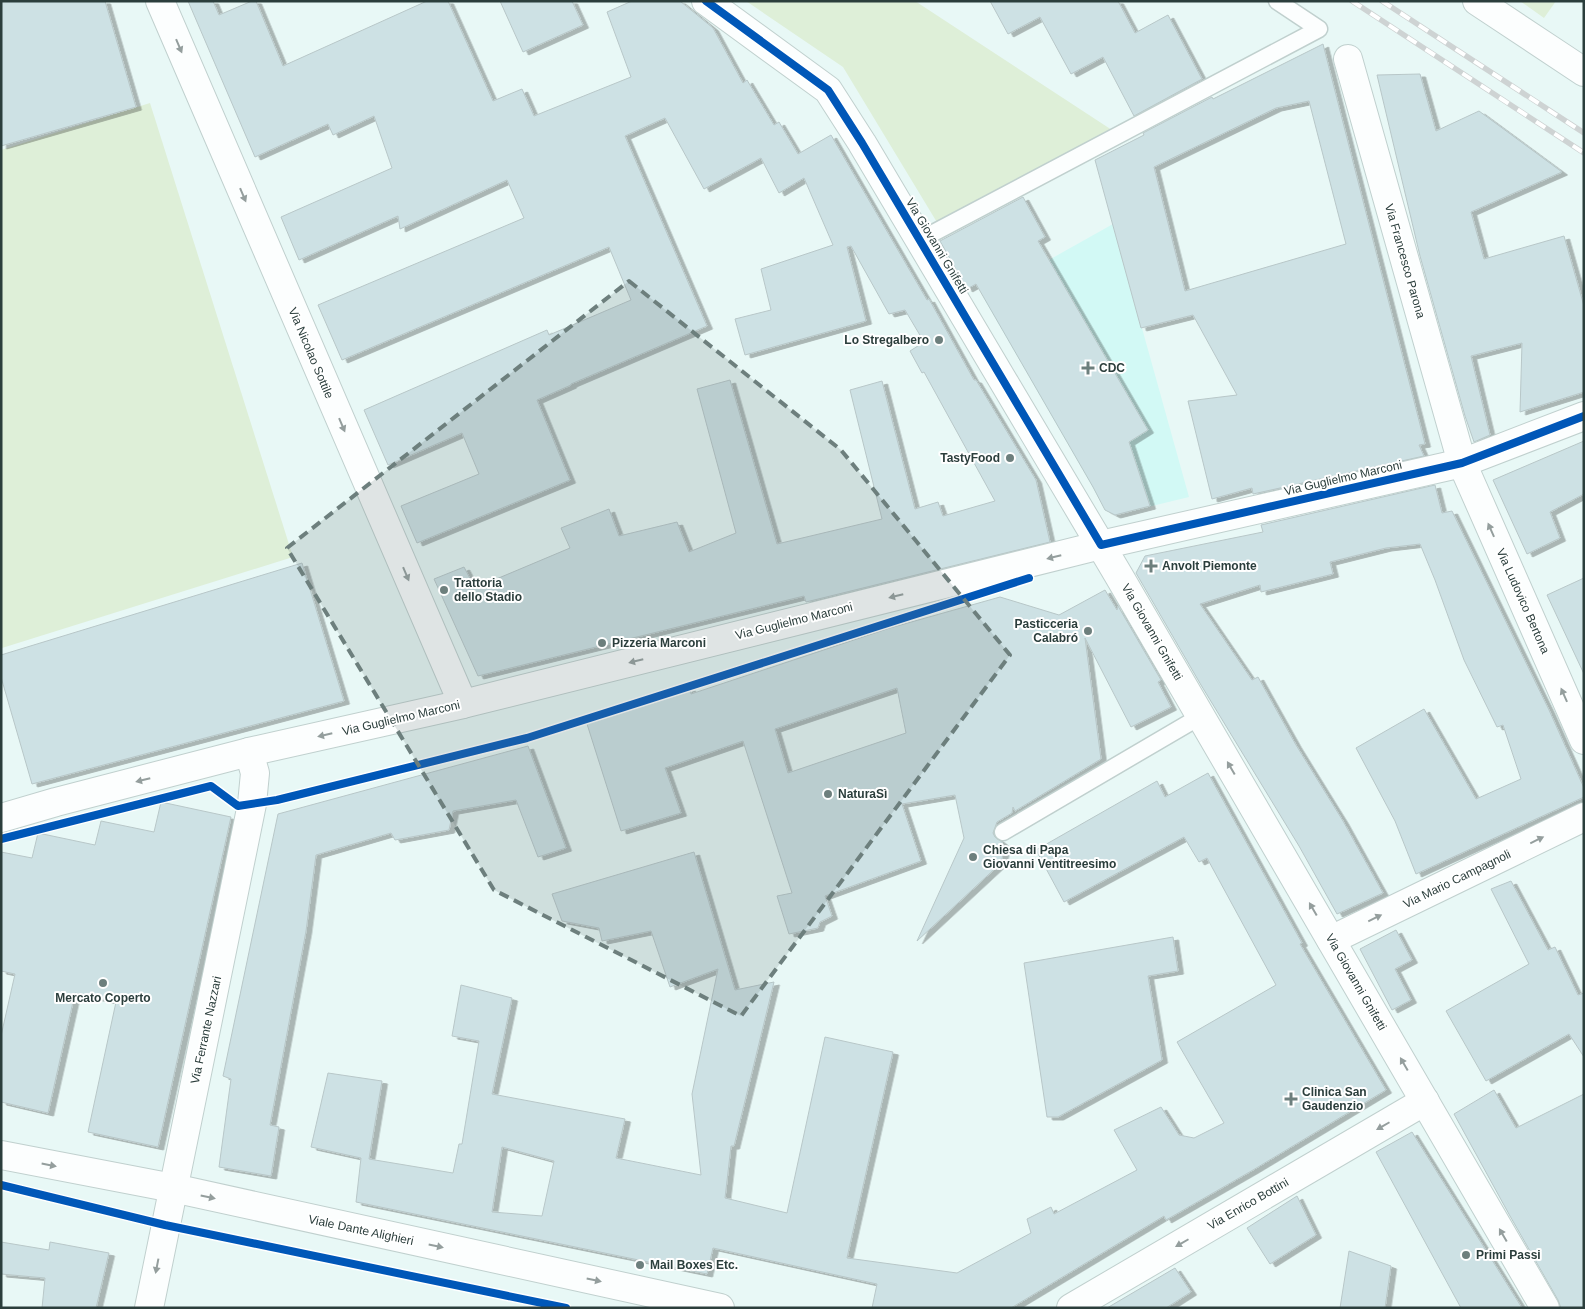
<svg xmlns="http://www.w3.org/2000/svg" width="1585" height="1309" font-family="Arial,sans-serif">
	<defs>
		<filter id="shadow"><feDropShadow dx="5.5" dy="3" stdDeviation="0" flood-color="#0004"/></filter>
	</defs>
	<rect width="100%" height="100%" fill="#e8f8f6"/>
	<polygon fill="#d2f9f5" points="1113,224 1189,497 1115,515 1105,510 1092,486 983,297"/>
	<g fill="#deefd8">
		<polygon points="746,1 915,1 1115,132 938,224 843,67"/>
		<polygon points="1520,1 1556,1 1544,18"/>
		<polygon points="150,103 293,557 2,648 1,150"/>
	</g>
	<g fill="#cde1e4" stroke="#b8c7c8" fill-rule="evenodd" filter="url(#shadow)">
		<polygon points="1,1 105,1 136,107 1,146"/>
		<polygon points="188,1 213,1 219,15 252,1 256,1 283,66 427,1 448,1 493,101 522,89 534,116 631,77 607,12 632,1 680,1 713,28 743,83 747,80 774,125 779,122 798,154 831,135 927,300 929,299 974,380 976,380 1036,480 1050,542 806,602 804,596 478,676 434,579 464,567 475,588 570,548 561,528 609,509 619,536 677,522 689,552 736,533 697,389 730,380 777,544 882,519 850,390 882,381 915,509 938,502 943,516 995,501 924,372 922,373 910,351 924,342 905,310 889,314 851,246 847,247 866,321 745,355 735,319 771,310 761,269 833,245 804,178 779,193 761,158 704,189 665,118 625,136 707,326 571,384 571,385 537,400 570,480 417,543 401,506 479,474 462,433 388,465 364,410 547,330 549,335 631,300 609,247 342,360 318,305 524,218 507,180 400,229 398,216 299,260 281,217 392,168 374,116 333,135 328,124 255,157"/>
		<polygon points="500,1 572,1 583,25 523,52"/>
		<polygon points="990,1 1118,1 1135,33 1168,15 1202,79 1134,116 1103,57 1071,74 1040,17 1008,34"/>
		<path d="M 1323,44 L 1425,444 L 1419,445 L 1424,456 L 1253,494 L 1252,488 L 1212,499 L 1188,401 L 1237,395 L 1193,315 L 1141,328 L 1095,160 L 1144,135 L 1143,133 L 1212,97 L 1213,99 ZM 1309,101 L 1346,244 L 1185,291 L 1154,167 L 1276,108 Z"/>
		<polygon points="1420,74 1436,131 1479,111 1562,172 1471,212 1484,259 1564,236 1584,306 1584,392 1520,412 1522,343 1471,356 1490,435 1474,442 1465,416 1420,256 1377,75"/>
		<polygon points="1023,197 1045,237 1038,241 1148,430 1129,442 1150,506 1115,515 1105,510 1093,487 976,284 967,289 940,241"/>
		<polygon points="1584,441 1584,494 1550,512 1560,538 1527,554 1493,480"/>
		<polygon points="1435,485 1442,513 1452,511 1549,710 1584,788 1584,797 1416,874 1395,821 1356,748 1424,709 1476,799 1521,779 1503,725 1497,727 1464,660 1435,580 1420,544 1386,548 1330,562 1333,574 1261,592 1260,585 1200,604 1252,680 1258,677 1296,745 1343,821 1383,893 1337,914 1299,846 1201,685 1136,573 1145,556 1263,532 1261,525"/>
		<polygon points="302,563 344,701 32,784 1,677 1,655"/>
		<polygon points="1584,578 1584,674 1547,595"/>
		<path d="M 1105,590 L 1117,610 L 1118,606 L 1161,680 L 1158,682 L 1171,707 L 1131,727 L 1085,638 L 1101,759 L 1015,811 L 1013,807 L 1012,813 L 997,822 L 993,833 L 995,837 L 1002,842 L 1004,850 L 1001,863 L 917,941 L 964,838 L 955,795 L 902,804 L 921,861 L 825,896 L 832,916 L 820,922 L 818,928 L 789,934 L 777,896 L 792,893 L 743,741 L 665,768 L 681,813 L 621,831 L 587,724 L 690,688 L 691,694 L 890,628 L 1000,597 L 1059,615 ZM 897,688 L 906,733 L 788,773 L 775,729 Z"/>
		<polygon points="528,746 566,848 538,857 516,800 453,811 449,830 395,840 391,833 316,855 306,931 270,1125 279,1127 271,1176 219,1167 231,1079 223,1076 278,814"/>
		<path d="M 1208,773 L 1302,943 L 1300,944 L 1386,1090 L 1253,1170 L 1166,1220 L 1164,1216 L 1011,1308 L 872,1308 L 877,1284 L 713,1248 L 707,1274 L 356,1202 L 361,1158 L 311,1147 L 328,1073 L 382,1081 L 369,1159 L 453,1173 L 459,1144 L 462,1144 L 479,1041 L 452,1036 L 461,985 L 512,998 L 492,1094 L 625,1119 L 616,1158 L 701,1175 L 692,1094 L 718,969 L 670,987 L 651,931 L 602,941 L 599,928 L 562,921 L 552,894 L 694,852 L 735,990 L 774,982 L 734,1146 L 731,1146 L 725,1198 L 787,1213 L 825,1037 L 893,1052 L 847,1258 L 957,1273 L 1031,1233 L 1027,1219 L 1051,1207 L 1054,1214 L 1137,1170 L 1114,1130 L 1161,1107 L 1179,1135 L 1194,1138 L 1224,1123 L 1177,1042 L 1276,985 L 1207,858 L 1199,862 L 1184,837 L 1064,902 L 1036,850 L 1157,781 L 1165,797 ZM 502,1147 L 554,1161 L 542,1216 L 492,1212 Z"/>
		<polygon points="161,802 231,817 158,1147 88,1132 116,1002 75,993 48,1113 1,1102 1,1036 15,974 1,971 1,852 32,858 38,833 95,845 101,821 154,832"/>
		<polygon points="1511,881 1548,950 1555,947 1578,995 1584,993 1584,1057 1569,1034 1486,1081 1446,1011 1529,964 1491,889"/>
		<polygon points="1396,930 1412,960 1395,969 1411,1000 1392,1010 1360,949"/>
		<polygon points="1173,937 1178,971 1148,976 1162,1060 1058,1117 1047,1117 1024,963"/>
		<polygon points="1494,1090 1516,1128 1584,1094 1584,1308 1561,1308 1558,1300 1510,1216 1454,1114"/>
		<polygon points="1412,1132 1522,1308 1461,1308 1376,1152"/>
		<polygon points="1297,1196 1316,1235 1270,1264 1247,1228"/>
		<polygon points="1,1242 49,1250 50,1242 109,1253 96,1308 42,1308 45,1278 1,1274"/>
		<polygon points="1349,1251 1391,1266 1385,1308 1340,1308"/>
		<polygon points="1175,1268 1191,1292 1166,1308 1107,1308"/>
	</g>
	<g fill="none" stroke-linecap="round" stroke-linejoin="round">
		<g stroke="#c0d0ce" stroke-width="19">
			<g id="lane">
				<polyline points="920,240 1319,29 1277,1"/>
				<polyline points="1003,832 1201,716"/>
			</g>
		</g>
		<g stroke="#c0d0ce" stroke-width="30">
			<g id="street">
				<polyline points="160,1 463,704"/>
				<polyline points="1477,1 1584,72"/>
				<polyline points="1348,59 1462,463 1584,740"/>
				<polyline points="1101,545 1462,463 1584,416"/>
				<polyline points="1331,940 1584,817"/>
				<polyline points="149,1308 252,804 255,773 249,752"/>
				<polyline points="1071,1308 1425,1101"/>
			</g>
		</g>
		<g stroke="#c0d0ce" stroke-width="30">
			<g id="secondary">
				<polyline points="706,1 828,90 862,143 1119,576 1545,1308"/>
				<polyline points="1,818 56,802 249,752 463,704 1101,545"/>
				<polyline points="1,1155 173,1188 720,1308"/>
			</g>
		</g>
		<use href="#lane" stroke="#fcfefe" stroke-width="16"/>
		<use href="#street" stroke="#fcfefe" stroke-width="28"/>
		<use href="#secondary" stroke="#fcfefe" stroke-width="28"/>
		<g stroke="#ced3d3" stroke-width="5.5">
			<g id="rail">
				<polyline points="1352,1 1584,153"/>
				<polyline points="1382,1 1584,133"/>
			</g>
		</g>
		<use href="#rail" stroke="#fff" stroke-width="4" stroke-dasharray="11" stroke-linecap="butt"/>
		<g stroke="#fff" stroke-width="11">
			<g id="cycleway">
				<polyline points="706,1 828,90 862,143 1101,545 1462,463 1584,416"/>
				<polyline points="1,839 211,786 238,806 277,800 527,738 1029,578"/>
				<polyline points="1,1185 165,1225 566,1308"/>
			</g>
		</g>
		<use href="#cycleway" stroke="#0057b8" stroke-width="8"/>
	</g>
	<defs><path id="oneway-solid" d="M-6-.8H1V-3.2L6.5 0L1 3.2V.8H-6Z" transform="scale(1.25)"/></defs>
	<g fill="#949e9d">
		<use href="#oneway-solid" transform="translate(179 46) rotate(67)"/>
		<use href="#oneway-solid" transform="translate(243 195) rotate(67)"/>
		<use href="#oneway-solid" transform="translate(342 425) rotate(67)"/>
		<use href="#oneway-solid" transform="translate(1491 530) rotate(-114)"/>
		<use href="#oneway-solid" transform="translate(1054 557) rotate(166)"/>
		<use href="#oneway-solid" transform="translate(406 574) rotate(67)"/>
		<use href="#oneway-solid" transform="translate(896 596) rotate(166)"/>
		<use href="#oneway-solid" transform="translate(636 661) rotate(166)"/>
		<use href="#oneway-solid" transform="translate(1564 695) rotate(-114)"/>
		<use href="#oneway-solid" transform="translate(325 735) rotate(167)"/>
		<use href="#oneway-solid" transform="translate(1231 768) rotate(-120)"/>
		<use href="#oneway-solid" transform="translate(143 780) rotate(166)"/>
		<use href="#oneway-solid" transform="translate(1537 840) rotate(-26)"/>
		<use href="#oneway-solid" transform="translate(1313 909) rotate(-120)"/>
		<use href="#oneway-solid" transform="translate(1375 918) rotate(-26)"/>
		<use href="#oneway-solid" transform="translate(1404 1064) rotate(-120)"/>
		<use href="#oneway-solid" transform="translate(1383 1126) rotate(150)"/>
		<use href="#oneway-solid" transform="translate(49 1165) rotate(11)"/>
		<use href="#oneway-solid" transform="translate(208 1197) rotate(12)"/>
		<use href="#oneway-solid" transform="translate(1503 1235) rotate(-120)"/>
		<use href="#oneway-solid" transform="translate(1182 1243) rotate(150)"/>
		<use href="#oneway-solid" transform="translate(436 1246) rotate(12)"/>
		<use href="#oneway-solid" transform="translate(157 1266) rotate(101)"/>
		<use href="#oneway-solid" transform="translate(594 1280) rotate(12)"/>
	</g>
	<path fill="#6d7f7d" fill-opacity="0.2" stroke="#6d7f7d" stroke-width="4" stroke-dasharray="10 6" stroke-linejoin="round" d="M 629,281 L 841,450 L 1010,655 L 741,1016 L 494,890 L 287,548 Z"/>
	<g fill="#6d7f7d" stroke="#fff" stroke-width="2">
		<circle cx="939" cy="340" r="5"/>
		<path d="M1085.5 360.5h5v5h5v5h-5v5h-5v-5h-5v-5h5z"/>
		<circle cx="1010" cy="458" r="5"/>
		<path d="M1148.5 558.5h5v5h5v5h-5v5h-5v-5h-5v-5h5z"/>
		<circle cx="444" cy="590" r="5"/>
		<circle cx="1088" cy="631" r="5"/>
		<circle cx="602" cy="643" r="5"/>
		<circle cx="828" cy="794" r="5"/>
		<circle cx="973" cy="857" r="5"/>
		<circle cx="103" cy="983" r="5"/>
		<path d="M1288.5 1091.5h5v5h5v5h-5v5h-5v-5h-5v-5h5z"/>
		<circle cx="1466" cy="1255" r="5"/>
		<circle cx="640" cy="1265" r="5"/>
	</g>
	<g text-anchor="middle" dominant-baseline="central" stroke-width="4" stroke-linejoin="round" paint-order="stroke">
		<g font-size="12" fill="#2b3e3c" stroke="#fff">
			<text transform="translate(937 246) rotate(59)">Via Giovanni Gnifetti</text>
			<text transform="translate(1405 261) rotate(74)">Via Francesco Parona</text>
			<text transform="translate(311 353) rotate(67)">Via Nicolao Sottile</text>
			<text transform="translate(1343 478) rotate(-13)">Via Guglielmo Marconi</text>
			<text transform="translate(1523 601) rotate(66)">Via Ludovico Bertona</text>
			<text transform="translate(794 621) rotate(-14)">Via Guglielmo Marconi</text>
			<text transform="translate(1152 632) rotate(60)">Via Giovanni Gnifetti</text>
			<text transform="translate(401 718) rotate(-13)">Via Guglielmo Marconi</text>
			<text transform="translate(1457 879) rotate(-26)">Via Mario Campagnoli</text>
			<text transform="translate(1356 982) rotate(60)">Via Giovanni Gnifetti</text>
			<text transform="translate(206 1030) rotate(-78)">Via Ferrante Nazzari</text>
			<text transform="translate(1248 1204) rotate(-30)">Via Enrico Bottini</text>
			<text transform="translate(361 1230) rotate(12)">Viale Dante Alighieri</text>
		</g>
		<g font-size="12" font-weight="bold" fill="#2b3e3c" stroke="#fff" text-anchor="start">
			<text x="929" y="340" text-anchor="end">Lo Stregalbero</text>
			<text x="1099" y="368">CDC</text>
			<text x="1000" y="458" text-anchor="end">TastyFood</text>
			<text x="1162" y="566">Anvolt Piemonte</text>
			<text x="454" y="583">Trattoria<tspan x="454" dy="14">dello Stadio</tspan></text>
			<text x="1078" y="624" text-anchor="end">Pasticceria<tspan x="1078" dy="14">Calabró</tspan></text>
			<text x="612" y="643">Pizzeria Marconi</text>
			<text x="838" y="794">NaturaSì</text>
			<text x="983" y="850">Chiesa di Papa<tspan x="983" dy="14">Giovanni Ventitreesimo</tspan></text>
			<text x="103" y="998" text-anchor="middle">Mercato Coperto</text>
			<text x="1302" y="1092">Clinica San<tspan x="1302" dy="14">Gaudenzio</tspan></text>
			<text x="1476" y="1255">Primi Passi</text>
			<text x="650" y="1265">Mail Boxes Etc.</text>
		</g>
	</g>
	<rect width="1585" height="1309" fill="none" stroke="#2b3e3c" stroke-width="5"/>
</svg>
